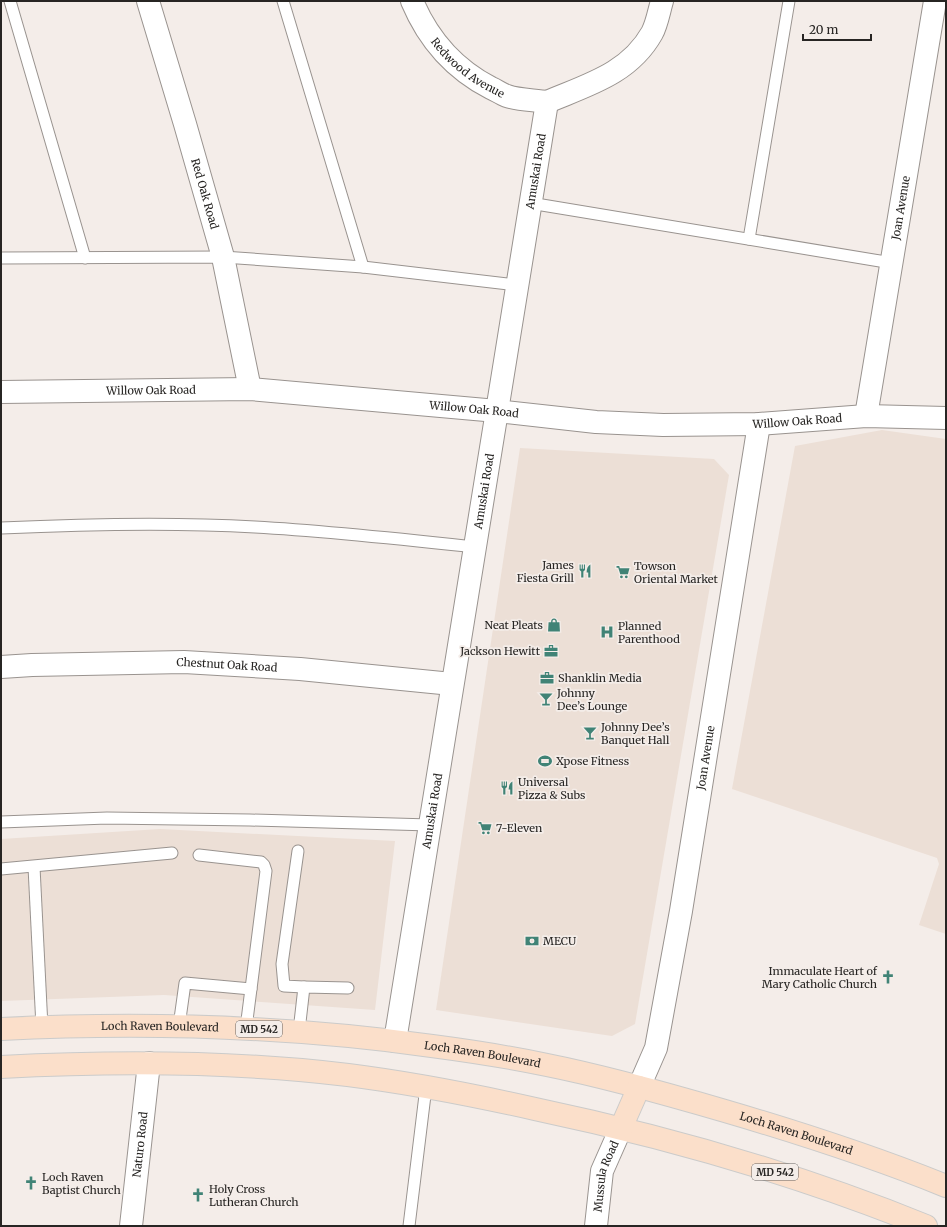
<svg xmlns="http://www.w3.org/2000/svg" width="947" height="1227" font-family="Merriweather,serif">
	<rect width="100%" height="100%" fill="#f4ede9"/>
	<g fill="#ecdfd6">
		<polygon points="882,430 946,439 946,934 919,925 939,864 937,858 732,789 795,446"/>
		<polygon points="520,448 714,459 729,475 635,1024 612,1036 436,1010"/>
		<polygon points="160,829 395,841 375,1010 164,995 1,1001 1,839"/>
	</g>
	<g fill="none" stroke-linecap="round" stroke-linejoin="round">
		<g stroke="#99938f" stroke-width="13">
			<g id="lane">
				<polyline points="10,1 85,258"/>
				<polyline points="283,1 363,267"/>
				<polyline points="530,203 892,263"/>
				<polyline points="749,239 789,1"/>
				<polyline points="1,258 223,257 363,267 517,285"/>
				<path d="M 1,528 C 86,524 170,522 255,527 C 328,531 401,539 475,547"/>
				<polyline points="1,822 107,818 250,820 430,825"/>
				<polyline points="298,851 282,964 284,986 304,987"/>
				<polyline points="199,855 261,862 264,865 266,871 246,1028"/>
				<polyline points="34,867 42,1027"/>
				<polyline points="1,869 172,853"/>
				<polyline points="179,1026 185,983 251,989"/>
				<polyline points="299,1031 304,987 348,988"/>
				<polyline points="409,1226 426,1087"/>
			</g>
		</g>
		<g stroke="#99938f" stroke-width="24">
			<g id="street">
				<path id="s1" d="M 148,1 L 185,124 L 223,257 L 250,389"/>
				<path id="s2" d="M 412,1 C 428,39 454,69 491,88 C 496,90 501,94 507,96 C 517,100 535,100 547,102"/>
				<path d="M 547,102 C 587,85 629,74 652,33 C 657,24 659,11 662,1"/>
				<path id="s3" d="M 1,392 L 250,389 L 497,411 L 596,422 L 663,425 L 759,424 L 866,416 L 946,418"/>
				<path id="s4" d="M 866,416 L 935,1"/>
				<path id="s5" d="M 1,667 L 32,665 L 184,662 L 300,669 L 452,684"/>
				<path id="s6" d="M 395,1041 L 547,102"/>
				<path id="s7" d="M 639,1087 L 656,1048 L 681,911 L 759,424"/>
				<path id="s8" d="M 131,1226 L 149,1063"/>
				<path id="s9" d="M 596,1226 L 602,1171 L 621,1128"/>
			</g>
		</g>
		<g stroke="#cbcbca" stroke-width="24">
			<g id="primary">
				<path id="s10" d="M 1,1029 C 145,1022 289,1026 432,1046 C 470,1051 509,1057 547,1065 C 607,1077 667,1094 725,1111 C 800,1133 874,1157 946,1186"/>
				<path d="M 1,1067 C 116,1061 233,1061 348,1075 C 411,1083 473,1095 535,1109 C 668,1137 800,1175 926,1226"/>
				<polyline points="621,1128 639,1087"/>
			</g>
		</g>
		<use href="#lane" stroke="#fff" stroke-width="11"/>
		<use href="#street" stroke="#fff" stroke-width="22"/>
		<use href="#primary" stroke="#fbdfca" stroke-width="22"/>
	</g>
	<defs>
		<g id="restaurant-bare" transform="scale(1.08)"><path d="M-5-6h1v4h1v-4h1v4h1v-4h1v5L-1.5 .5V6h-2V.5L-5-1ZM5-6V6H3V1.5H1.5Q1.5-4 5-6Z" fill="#408376" stroke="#f4ede9" stroke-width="2.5" paint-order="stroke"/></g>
		<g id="supermarket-bare" transform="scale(1.08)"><path d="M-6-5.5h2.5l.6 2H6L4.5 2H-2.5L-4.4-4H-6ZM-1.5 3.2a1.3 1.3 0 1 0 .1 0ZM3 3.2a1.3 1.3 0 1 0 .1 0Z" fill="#408376" stroke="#f4ede9" stroke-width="2.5" paint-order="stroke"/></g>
		<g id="shop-bare" transform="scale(1.08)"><path d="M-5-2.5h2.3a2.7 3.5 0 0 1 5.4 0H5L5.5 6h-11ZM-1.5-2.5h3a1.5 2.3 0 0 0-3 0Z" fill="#408376" stroke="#f4ede9" stroke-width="2.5" paint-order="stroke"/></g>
		<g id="hospital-bare" transform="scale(1.08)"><path d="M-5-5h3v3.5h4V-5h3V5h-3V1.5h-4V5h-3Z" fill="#408376" stroke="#f4ede9" stroke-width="2.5" paint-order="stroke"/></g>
		<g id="office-bare" transform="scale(1.08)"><path d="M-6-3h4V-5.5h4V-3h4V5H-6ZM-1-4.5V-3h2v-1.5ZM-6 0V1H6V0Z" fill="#408376" stroke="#f4ede9" stroke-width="2.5" paint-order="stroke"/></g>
		<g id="bar-bare" transform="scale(1.08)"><path d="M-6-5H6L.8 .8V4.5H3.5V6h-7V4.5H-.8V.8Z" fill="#408376" stroke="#f4ede9" stroke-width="2.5" paint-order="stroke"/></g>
		<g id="stadium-bare" transform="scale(1.08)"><path d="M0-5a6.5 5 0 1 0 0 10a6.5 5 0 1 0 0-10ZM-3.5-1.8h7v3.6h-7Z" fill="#408376" stroke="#f4ede9" stroke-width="2.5" paint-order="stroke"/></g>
		<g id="bank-bare" transform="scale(1.08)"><path d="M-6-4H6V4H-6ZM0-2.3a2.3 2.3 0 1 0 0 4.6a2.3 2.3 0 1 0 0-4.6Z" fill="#408376" stroke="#f4ede9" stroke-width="2.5" paint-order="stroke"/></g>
		<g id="church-bare" transform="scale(1.08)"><path d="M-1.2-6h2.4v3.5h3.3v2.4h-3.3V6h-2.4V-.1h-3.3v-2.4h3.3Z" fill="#408376" stroke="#f4ede9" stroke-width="2.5" paint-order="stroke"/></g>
	</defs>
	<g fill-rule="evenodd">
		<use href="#restaurant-bare" x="585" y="571"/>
		<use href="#supermarket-bare" x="623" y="572"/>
		<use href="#shop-bare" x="554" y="625"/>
		<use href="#hospital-bare" x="607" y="632"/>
		<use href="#office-bare" x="551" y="651"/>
		<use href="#office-bare" x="547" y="678"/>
		<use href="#bar-bare" x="546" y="699"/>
		<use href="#bar-bare" x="590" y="733"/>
		<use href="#stadium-bare" x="545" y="761"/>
		<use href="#restaurant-bare" x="507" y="788"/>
		<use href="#supermarket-bare" x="485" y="828"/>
		<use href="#bank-bare" x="532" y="941"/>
		<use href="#church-bare" x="888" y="977"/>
		<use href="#church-bare" x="31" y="1183"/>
		<use href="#church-bare" x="198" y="1195"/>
	</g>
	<g text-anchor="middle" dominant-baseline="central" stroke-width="3.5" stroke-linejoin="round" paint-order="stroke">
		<g fill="#f4ede9" stroke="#64615e" stroke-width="1">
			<rect x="236" y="1021" width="46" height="16" rx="3"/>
			<rect x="752" y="1164" width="46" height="16" rx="3"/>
		</g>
		<g font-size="10" font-weight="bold" fill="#272523">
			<text x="259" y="1029">MD 542</text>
			<text x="775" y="1172">MD 542</text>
		</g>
		<g font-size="11" fill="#272523" stroke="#f4ede9">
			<text stroke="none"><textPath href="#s2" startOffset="89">Redwood Avenue</textPath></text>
			<text stroke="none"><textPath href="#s6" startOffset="881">Amuskai Road</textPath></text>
			<text stroke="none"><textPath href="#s1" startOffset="201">Red Oak Road</textPath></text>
			<text stroke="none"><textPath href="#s4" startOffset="211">Joan Avenue</textPath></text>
			<text stroke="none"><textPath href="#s3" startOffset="150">Willow Oak Road</textPath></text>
			<text stroke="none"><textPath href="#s3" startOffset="474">Willow Oak Road</textPath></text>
			<text stroke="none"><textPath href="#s3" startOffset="798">Willow Oak Road</textPath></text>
			<text stroke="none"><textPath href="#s6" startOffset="557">Amuskai Road</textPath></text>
			<text stroke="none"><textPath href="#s5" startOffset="226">Chestnut Oak Road</textPath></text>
			<text stroke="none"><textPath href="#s7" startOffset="337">Joan Avenue</textPath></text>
			<text stroke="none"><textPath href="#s6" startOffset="233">Amuskai Road</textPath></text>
			<text stroke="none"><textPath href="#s10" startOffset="159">Loch Raven Boulevard</textPath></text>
			<text stroke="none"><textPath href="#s10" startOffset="483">Loch Raven Boulevard</textPath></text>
			<text stroke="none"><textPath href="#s10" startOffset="807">Loch Raven Boulevard</textPath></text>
			<text stroke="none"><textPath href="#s8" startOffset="82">Naturo Road</textPath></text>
			<text stroke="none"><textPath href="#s9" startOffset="51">Mussula Road</textPath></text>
		</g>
		<g font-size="11" fill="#272523" stroke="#f4ede9" text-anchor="start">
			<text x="574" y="565" text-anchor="end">James<tspan x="574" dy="13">Fiesta Grill</tspan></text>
			<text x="634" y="566">Towson<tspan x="634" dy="13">Oriental Market</tspan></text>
			<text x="543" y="625" text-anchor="end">Neat Pleats</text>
			<text x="618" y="626">Planned<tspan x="618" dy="13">Parenthood</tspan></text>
			<text x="540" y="651" text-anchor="end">Jackson Hewitt</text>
			<text x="558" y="678">Shanklin Media</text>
			<text x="557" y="693">Johnny<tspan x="557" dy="13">Dee’s Lounge</tspan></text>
			<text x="601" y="727">Johnny Dee’s<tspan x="601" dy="13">Banquet Hall</tspan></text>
			<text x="556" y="761">Xpose Fitness</text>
			<text x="518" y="782">Universal<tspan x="518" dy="13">Pizza &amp; Subs</tspan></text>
			<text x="496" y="828">7-Eleven</text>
			<text x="543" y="941">MECU</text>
			<text x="877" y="971" text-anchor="end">Immaculate Heart of<tspan x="877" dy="13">Mary Catholic Church</tspan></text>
			<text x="42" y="1177">Loch Raven<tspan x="42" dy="13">Baptist Church</tspan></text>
			<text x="209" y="1189">Holy Cross<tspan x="209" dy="13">Lutheran Church</tspan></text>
		</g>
	</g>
	<rect width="947" height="1227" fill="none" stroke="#272523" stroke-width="4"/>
	<path d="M803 34v6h68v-6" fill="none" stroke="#272523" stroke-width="2"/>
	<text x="809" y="34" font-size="12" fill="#272523" stroke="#f4ede9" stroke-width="3" paint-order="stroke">20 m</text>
</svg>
